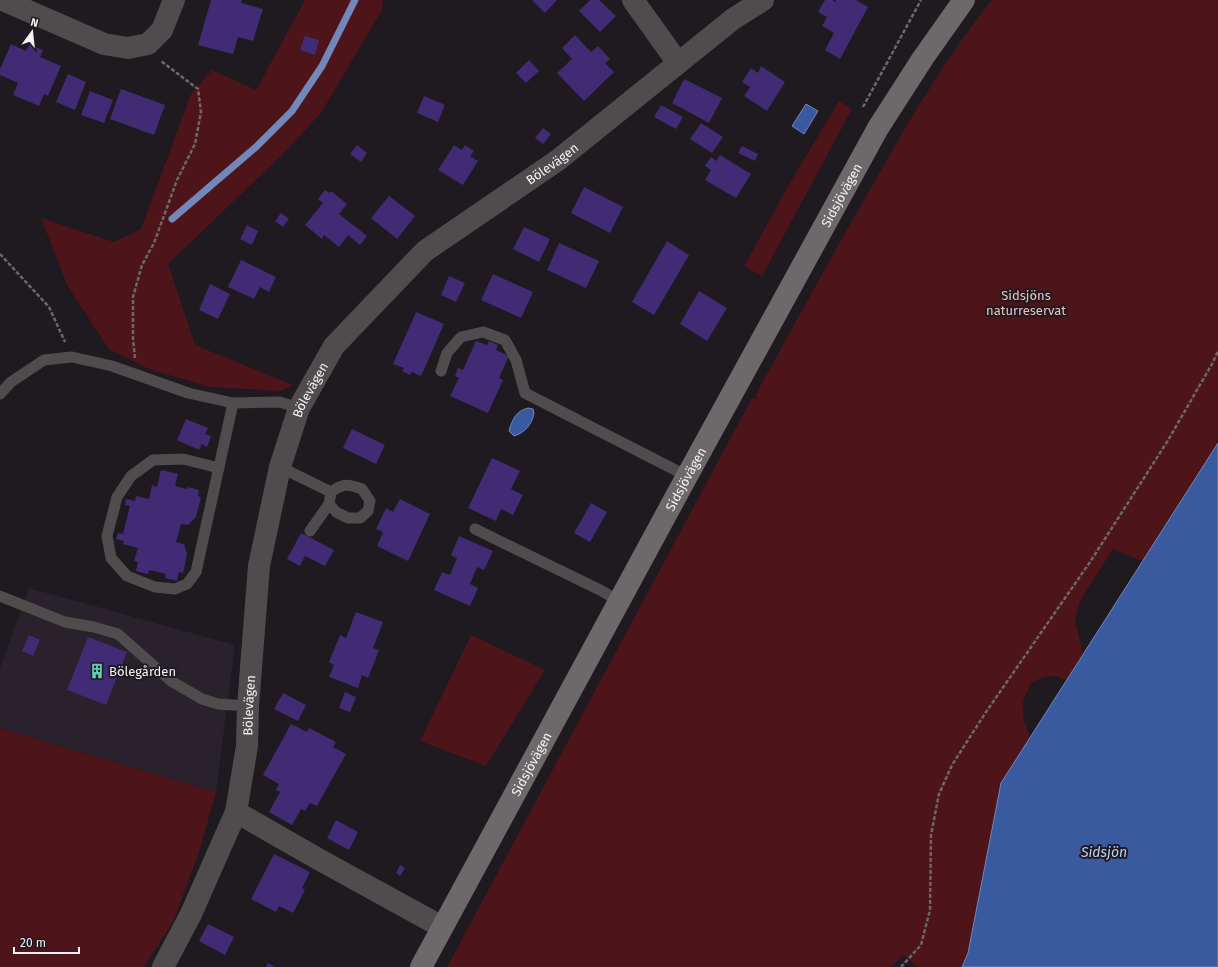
<svg xmlns="http://www.w3.org/2000/svg" width="1218" height="967" font-family="'Fira Sans',sans-serif">
	<rect width="100%" height="100%" fill="#1f1a1f"/>
	<polygon fill="#29212b" points="29,588 235,645 216,792 0,728 0,668"/>
	<g fill="#4d141a" fill-rule="evenodd">
		<polygon points="305,0 383,0 382,10 321,113 282,155 168,264 195,345 293,385 280,391 211,387 151,370 109,349 68,287 41,218 114,242 141,229 191,94 212,70 256,90"/>
		<path d="M 992,0 L 1218,0 L 1218,967 L 917,967 L 904,955 L 891,967 L 447,967 L 752,398 L 760,399 L 755,396 C 796,321 837,246 880,172 C 914,112 949,53 992,0 ZM 1113,549 L 1157,567 L 971,940 L 1001,783 L 1030,737 L 1023,718 L 1023,701 L 1031,683 L 1043,677 L 1056,676 L 1067,680 L 1083,653 L 1075,621 L 1080,601 Z"/>
		<polygon points="839,101 852,109 762,276 744,266 795,174"/>
		<polygon points="471,635 545,670 486,766 420,741"/>
		<polygon points="0,728 216,792 199,852 173,922 144,967 0,967"/>
	</g>
	<g fill="#3a5aa0" stroke="#7287ba">
		<polygon points="806,104 818,111 804,134 792,126"/>
		<path d="M 528,408 L 533,409 L 534,413 C 532,424 525,433 514,436 L 509,431 C 512,420 516,411 528,408 Z"/>
		<polygon points="1218,443 1218,967 962,967 968,953 1001,783"/>
	</g>
	<g fill="none" stroke-linecap="round" stroke-linejoin="round">
		<polyline stroke="#7287ba" stroke-width="7" points="172,219 256,147 292,111 322,66 355,0"/>
	</g>
	<g fill="#402b74">
		<polygon points="211,0 242,0 241,3 263,9 253,41 238,37 233,54 198,45"/>
		<polygon points="532,0 557,0 545,13"/>
		<polygon points="590,0 599,0 616,16 600,32 579,11"/>
		<polygon points="825,0 832,0 835,2 836,0 856,0 868,7 840,59 825,50 834,33 822,26 827,17 818,12"/>
		<polygon points="575,35 591,52 598,46 610,59 605,63 614,72 584,101 557,73 572,59 562,48"/>
		<polygon points="305,36 319,40 315,55 300,50"/>
		<polygon points="11,44 26,51 29,45 43,50 40,57 61,66 48,96 44,94 39,106 13,95 18,83 0,75 0,69"/>
		<polygon points="529,60 539,71 526,83 516,73"/>
		<polygon points="761,66 785,82 767,111 744,96 750,87 742,82 751,68 758,73"/>
		<polygon points="68,74 86,82 75,110 56,102"/>
		<polygon points="684,79 722,98 709,123 672,103"/>
		<polygon points="121,89 165,105 154,135 110,119"/>
		<polygon points="90,91 113,100 104,123 81,115"/>
		<polygon points="424,96 445,105 438,122 417,113"/>
		<polygon points="661,105 683,117 676,129 654,117"/>
		<polygon points="701,123 723,137 712,153 690,139"/>
		<polygon points="543,128 551,134 543,144 535,138"/>
		<polygon points="357,145 367,153 361,162 350,154"/>
		<polygon points="454,145 462,150 465,145 474,151 470,156 478,161 463,185 438,170"/>
		<polygon points="742,146 758,154 755,161 738,153"/>
		<polygon points="720,155 751,174 736,198 705,180 711,170 705,166 711,157 716,161"/>
		<polygon points="584,187 623,207 610,233 571,213"/>
		<polygon points="325,190 330,193 331,191 347,204 339,214 367,236 360,245 348,235 339,247 324,235 322,239 305,225 323,203 318,199"/>
		<polygon points="389,196 415,216 397,239 371,218"/>
		<polygon points="281,213 289,219 283,227 275,221"/>
		<polygon points="247,225 258,231 252,245 240,239"/>
		<polygon points="524,227 550,239 539,262 513,249"/>
		<polygon points="667,241 689,255 654,315 632,302"/>
		<polygon points="559,243 599,261 586,288 547,270"/>
		<polygon points="241,260 276,277 269,292 260,287 254,299 228,287"/>
		<polygon points="493,274 533,292 521,318 481,300"/>
		<polygon points="449,276 465,283 456,302 441,295"/>
		<polygon points="210,284 230,294 218,319 199,310"/>
		<polygon points="699,291 727,308 707,341 680,324"/>
		<polygon points="416,312 444,324 421,376 412,372 410,375 402,371 404,368 393,364"/>
		<polygon points="476,341 487,345 489,341 498,345 496,350 509,356 499,378 503,380 488,413 450,396 459,378 455,376 458,368 463,370"/>
		<polygon points="186,419 208,428 205,434 211,436 207,447 202,444 199,450 177,440"/>
		<polygon points="352,429 385,445 376,464 343,448"/>
		<polygon points="492,458 520,471 511,489 523,495 513,515 501,509 496,521 468,508"/>
		<polygon points="161,470 178,474 175,486 187,489 188,487 199,490 198,496 201,497 196,517 188,525 181,524 176,542 184,544 187,554 183,573 179,572 177,581 165,578 166,574 149,570 148,574 136,571 138,562 134,561 138,548 123,544 124,541 116,539 118,533 123,534 130,506 125,505 126,499 135,501 136,496 149,499 152,485 157,487"/>
		<polygon points="400,499 430,514 408,561 377,546 383,532 376,529 386,508 393,512"/>
		<polygon points="591,503 607,512 590,542 574,533"/>
		<polygon points="301,533 334,550 325,566 305,556 300,566 287,559"/>
		<polygon points="459,536 493,551 484,570 477,567 470,584 478,588 470,606 434,590 442,572 450,575 457,558 451,555"/>
		<polygon points="356,612 383,622 373,648 379,650 368,678 362,675 358,688 329,677 334,665 329,662 340,635 346,638"/>
		<polygon points="29,635 40,640 33,656 22,651"/>
		<polygon points="88,637 127,652 106,705 67,690"/>
		<polygon points="345,692 356,697 350,712 339,708"/>
		<polygon points="283,693 306,705 298,721 274,709"/>
		<polygon points="291,724 307,732 309,728 336,742 333,747 346,754 317,806 310,803 305,811 301,809 292,825 269,812 280,792 276,790 279,784 263,775"/>
		<polygon points="336,820 358,832 349,850 327,838"/>
		<polygon points="274,854 310,872 302,888 305,890 293,913 279,906 276,912 251,899"/>
		<polygon points="400,865 405,868 400,876 396,873"/>
		<polygon points="208,924 234,937 225,955 199,941"/>
		<polygon points="268,963 275,967 266,967"/>
	</g>
	<g fill="none" stroke-linecap="round" stroke-linejoin="round">
		<g stroke="#6c686c" stroke-width="2.5" stroke-dasharray="4 2" stroke-linecap="butt">
			<polyline points="863,107 921,0"/>
			<polyline points="0,254 49,307 65,342"/>
			<polyline points="135,358 133,339 133,297 142,265 154,243 177,180 195,144 201,112 198,89 161,61"/>
			<polyline points="901,967 921,945 930,910 931,835 939,794 952,765 986,712 1090,562 1167,442 1212,364 1218,351"/>
		</g>
		<g stroke="#504c4e" stroke-width="11">
			<polyline points="441,371 447,353 461,337 483,332 505,340 516,360 525,393 687,476"/>
			<polyline points="0,394 11,382 44,360 72,357 112,366 188,393 233,403 280,402 299,408"/>
			<path d="M 280,467 L 331,492 L 329,504 L 336,512 L 348,518 L 360,518 L 368,511 L 370,501 L 362,489 C 348,484 343,483 331,492"/>
			<polyline points="219,468 183,459 153,460 131,476 117,497 107,536 111,558 127,576 155,587 175,589 187,584 196,572 233,403"/>
			<polyline points="475,529 600,590 619,601"/>
			<polyline points="310,531 329,504"/>
			<polyline points="0,596 65,622 94,627 118,634 171,681 202,699 218,704 248,706"/>
		</g>
		<g stroke="#504c4e" stroke-width="22">
			<polyline points="3,0 104,44 128,48 148,44 162,30 174,0"/>
			<polyline points="633,0 678,63"/>
			<polyline points="236,812 320,860 442,927"/>
			<path id="s1" d="M 163,967 L 191,914 L 236,812 L 247,746 L 248,706 L 259,566 L 280,467 L 299,408 L 334,346 L 425,251 L 558,160 L 733,19 L 763,0"/>
		</g>
		<path stroke="#6d686a" stroke-width="22" id="s2" d="M 421,967 L 687,476 L 878,128 L 923,58 L 964,0"/>
	</g>
	<defs>
		<g id="building-bare" transform="scale(1.2)"><path d="M-4-6H4V6H1V3H-1V6H-4ZM-2.5-4.3h1.7v1.8h-1.7ZM.8-4.3h1.7v1.8H.8ZM-2.5-1h1.7V.8h-1.7ZM.8-1h1.7V.8H.8Z" fill="#5eceb8" stroke="#1f1a1f" stroke-width="2.5" paint-order="stroke"/></g>
	</defs>
	<g fill-rule="evenodd">
		<use href="#building-bare" x="97" y="671"/>
	</g>
	<g text-anchor="middle" dominant-baseline="central" stroke-width="4" stroke-linejoin="round" paint-order="stroke">
		<g font-size="13" fill="#f4f1f5" stroke="#1f1a1f">
			<text stroke="none"><textPath href="#s1" startOffset="939">Bölevägen</textPath></text>
			<text stroke="none"><textPath href="#s2" startOffset="879">Sidsjövägen</textPath></text>
			<text stroke="none"><textPath href="#s1" startOffset="603">Bölevägen</textPath></text>
			<text stroke="none"><textPath href="#s2" startOffset="555">Sidsjövägen</textPath></text>
			<text stroke="none"><textPath href="#s1" startOffset="279">Bölevägen</textPath></text>
			<text stroke="none"><textPath href="#s2" startOffset="231">Sidsjövägen</textPath></text>
		</g>
		<g font-size="13" fill="#f4c0bf" stroke="#1f1a1f">
			<text x="1026" y="295">Sidsjöns<tspan x="1026" dy="15">naturreservat</tspan></text>
		</g>
		<g font-size="13" fill="#f4f1f5" stroke="#1f1a1f" text-anchor="start">
			<text x="109" y="671">Bölegården</text>
		</g>
		<g font-size="14" font-style="italic" fill="#bcd0f8" stroke="#1f1a1f">
			<text x="1104" y="852">Sidsjön</text>
		</g>
	</g>
	<g transform="translate(32 32) rotate(15)" stroke="#1f1a1f" stroke-width="3" paint-order="stroke">
	<path d="M0-3L7 15L0 10L-7 15Z" fill="#f4f1f5"/>
	<text y="-6" font-size="11" font-weight="bold" text-anchor="middle" fill="#f4f1f5">N</text>
	</g>
	<path d="M14 947v6h65v-6" fill="none" stroke="#f4f1f5" stroke-width="2"/>
	<text x="20" y="947" font-size="12" fill="#f4f1f5" stroke="#1f1a1f" stroke-width="3" paint-order="stroke">20 m</text>
</svg>
